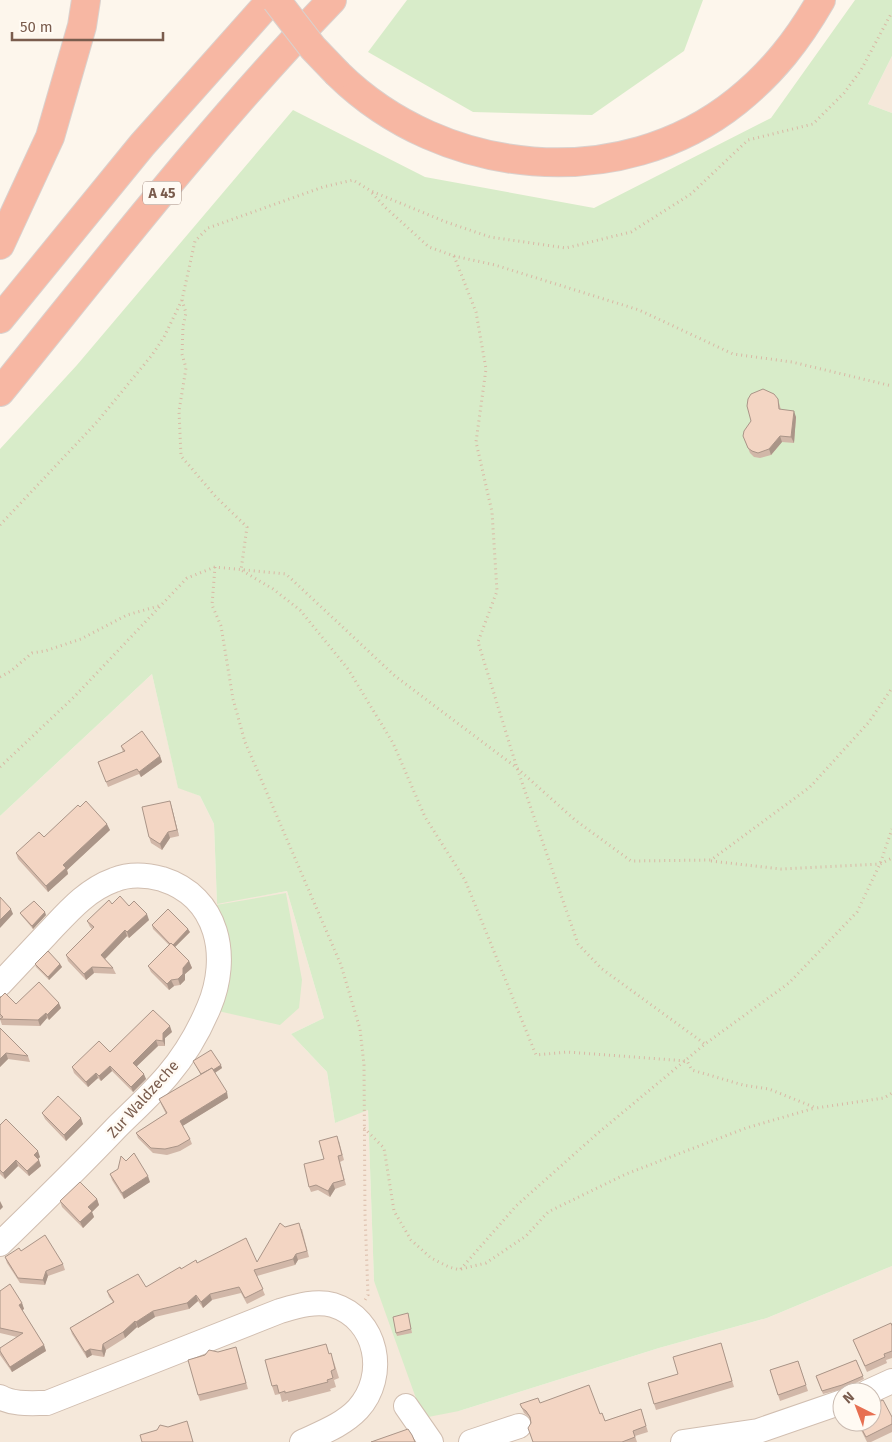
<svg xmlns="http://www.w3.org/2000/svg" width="892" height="1442" font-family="'Fira Sans',sans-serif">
	<rect width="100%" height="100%" fill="#fdf6ec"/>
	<g fill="#f5e8da" fill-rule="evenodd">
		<polygon points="892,56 892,113 868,104"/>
		<path d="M 152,674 L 178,787 L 200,796 L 214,824 L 217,903 L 287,891 L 324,1018 L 291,1034 L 327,1072 L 335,1123 L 368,1109 L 374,1281 L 459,1411 L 659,1348 L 767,1318 L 892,1266 L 892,1442 L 0,1442 L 0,816 ZM 842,1392 L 872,1392 L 872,1422 L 842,1422 Z"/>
	</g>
	<g fill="#d8ecc9">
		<polygon points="407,0 703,0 684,51 592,115 473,112 368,52"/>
		<polygon points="855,0 892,0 892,56 868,104 892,113 892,1266 767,1318 659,1348 459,1411 423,1418 374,1281 368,1110 335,1123 327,1072 291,1034 324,1018 287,891 217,904 214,824 200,796 178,788 152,674 0,816 0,449 77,365 293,110 425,177 594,208 771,118"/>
		<path d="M 286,893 L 302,980 L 299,1008 L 280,1025 L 218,1011 C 226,985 235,958 227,931 C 225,922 220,913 216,905 Z"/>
	</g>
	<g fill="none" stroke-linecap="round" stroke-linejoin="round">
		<g stroke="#d1beb0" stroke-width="26">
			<g id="minor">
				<path d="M 0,984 C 16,967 31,951 47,934 C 67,913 86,890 114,880 C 129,874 147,875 162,879 C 219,897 230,957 209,1007 C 199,1031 185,1055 168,1075 C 152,1094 133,1111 115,1129 C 78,1168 39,1206 0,1244"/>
				<polyline points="868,1392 892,1381"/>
				<path d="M 0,1397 C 14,1405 32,1403 47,1403 L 280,1311 C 297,1306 316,1300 333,1305 C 378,1319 388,1376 358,1409 C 343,1425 321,1433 302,1442"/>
				<polyline points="406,1406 431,1442"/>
				<polyline points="471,1442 519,1426"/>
				<polyline points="683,1442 758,1431 842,1402"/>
			</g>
		</g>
		<g stroke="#dad1cd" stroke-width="30">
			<g id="highway">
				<path d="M 338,74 C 443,177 620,195 737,101 C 773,72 798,40 821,0"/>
				<polyline points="0,245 50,137 82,26 86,0"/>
				<polyline points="0,319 142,145 271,0"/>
				<path d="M 0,392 C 108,259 213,123 332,0"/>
			</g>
		</g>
		<g stroke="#d9b8a5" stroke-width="3" stroke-dasharray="1 4" stroke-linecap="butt">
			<polyline points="372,193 386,208 429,247 454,256 495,265 639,310 733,354 792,362 892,386"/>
			<polyline points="454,256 476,312 486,369 476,442 492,512 497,591 478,642 517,768 578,944 602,969 705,1044"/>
			<polyline points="182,300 186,313 183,326 182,354 186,368 179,411 181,456 216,497 247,527 241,570 273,589 300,610 348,669 393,743 425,817 465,880 536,1055 567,1052 687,1061 692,1070 743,1085 769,1089 816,1108 884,1098 892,1093"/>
			<polyline points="0,525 97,422 152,355 164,337 182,300 195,241 208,228 323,187 353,180 371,191 446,222 490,237 566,248 631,232 691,194 748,140 813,124 844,93 861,70 892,12"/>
			<polyline points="215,567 212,605 221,626 233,699 245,742 341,965 360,1029 364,1065 365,1214 368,1295 365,1300"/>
			<polyline points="0,677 11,671 32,653 45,651 81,639 127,615 162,605"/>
			<polyline points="0,767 74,697 187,578 215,567 286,574 395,676 517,768 575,820 631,861 711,860 810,787 869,722 892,688"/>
			<polyline points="711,861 781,869 880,864 892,858"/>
			<polyline points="364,1128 384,1148 394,1211 411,1240 431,1258 449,1267 460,1270 516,1206 598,1133 705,1044 789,983 857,912 880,864 892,829"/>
			<polyline points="461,1269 486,1263 526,1236 548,1212 626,1174 746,1128 815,1108"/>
		</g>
		<use href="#minor" stroke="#fff" stroke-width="24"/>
		<use href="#highway" stroke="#f7b7a3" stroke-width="28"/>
		<g stroke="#dad1cd" stroke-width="30" stroke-linecap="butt">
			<polyline id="highway-bridge" points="276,0 313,48 338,74"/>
		</g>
		<use href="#highway-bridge" stroke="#f7b7a3" stroke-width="28"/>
	</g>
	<g fill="#d1b7a8">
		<polygon points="778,399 781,410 796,417 794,443 782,442 771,455 760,458 754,457 750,453 743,436 751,421"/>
		<polygon points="121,746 160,756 162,762 141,777 139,774 108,787 98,762 123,752"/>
		<polygon points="170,801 179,836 170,838 162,850 151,843 149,837"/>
		<polygon points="80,807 110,830 67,870 68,874 48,892 18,859 16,853 44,837"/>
		<polygon points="112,904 149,920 129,938 127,936 105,959 113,968 116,974 94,973 86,980 68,961 66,955 92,929 90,927 87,921"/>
		<polygon points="20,913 46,915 33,929 22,916"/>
		<polygon points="152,925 190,932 175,947 189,961 192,968 185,974 185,980 180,985 174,986 169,990 151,972 148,966 169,945 153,929"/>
		<polygon points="35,964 60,964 62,967 49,980 36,967"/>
		<polygon points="0,998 16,1004 61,1008 49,1020 47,1018 40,1026 2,1025 0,1019 1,1018 0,1017"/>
		<polygon points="0,1028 28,1056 30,1062 8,1059 0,1067"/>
		<polygon points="172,1032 165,1038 165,1046 158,1046 137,1066 146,1079 133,1092 112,1071 101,1081 98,1078 88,1087 74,1073 72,1067 110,1052"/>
		<polygon points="193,1061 222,1068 215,1073 228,1098 182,1126 190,1139 192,1144 180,1151 167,1155 153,1153 138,1138 136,1133 166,1114 161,1104 159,1099 201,1075"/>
		<polygon points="42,1113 83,1124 66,1141 45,1119"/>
		<polygon points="0,1125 40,1157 38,1159 41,1166 29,1176 18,1166 5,1179 0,1174"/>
		<polygon points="339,1141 344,1160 340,1162 346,1185 335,1189 330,1197 318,1190 311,1192 309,1187 324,1159"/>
		<polygon points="110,1174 150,1182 124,1199 112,1180"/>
		<polygon points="97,1199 99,1205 92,1212 94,1217 83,1228 62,1207 60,1201"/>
		<polygon points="285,1227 302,1229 309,1257 298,1260 295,1265 257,1276 265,1295 247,1304 241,1293 212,1300 203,1308 198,1301 189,1309 155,1317 138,1328 137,1327 125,1338 106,1350 104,1357 92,1355 87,1358 72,1334 70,1328 113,1302 109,1297 107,1291 146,1287 181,1269 197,1263 257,1262"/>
		<polygon points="21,1251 63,1264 65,1270 48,1276 45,1285 20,1283 7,1263 5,1257"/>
		<polygon points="0,1291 22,1303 24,1309 22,1310 44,1345 46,1351 12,1372 0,1355 0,1348 17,1337 0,1333"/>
		<polygon points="408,1313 412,1333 397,1336 396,1333"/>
		<polygon points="892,1326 892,1358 886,1360 887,1363 867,1372 853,1340"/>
		<polygon points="721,1343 734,1387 656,1410 654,1404 678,1374"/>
		<polygon points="236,1347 248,1389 200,1401 198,1395 218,1352"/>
		<polygon points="329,1354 334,1362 339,1378 334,1380 336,1387 330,1389 331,1391 288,1402 288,1400 282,1402 280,1394 275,1395 272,1386"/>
		<polygon points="856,1360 864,1379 843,1389 823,1394 816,1376"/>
		<polygon points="798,1361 808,1391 780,1401 770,1370"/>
		<polygon points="540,1403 600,1414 605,1421 641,1409 648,1432 635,1436 637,1442 533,1442 530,1419 528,1416 524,1413 520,1404"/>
		<polygon points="892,1417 892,1432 871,1442 867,1442 857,1422 872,1422"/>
	</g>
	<g fill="#aa9588">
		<polygon points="794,411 796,417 794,443 791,437"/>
		<polygon points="780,436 782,442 771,455 769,449"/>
		<polygon points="160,756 162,762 141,777 139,772"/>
		<polygon points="170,801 172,808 179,836 177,830"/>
		<polygon points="107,824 110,830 67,870 68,874 48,892 46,886 63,865"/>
		<polygon points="168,832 170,838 162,850 160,844"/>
		<polygon points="11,909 13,914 0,928 0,920"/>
		<polygon points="45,912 46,915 33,929 32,926"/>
		<polygon points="147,914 149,920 129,938 127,932"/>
		<polygon points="188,929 190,932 173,949 172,946"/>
		<polygon points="125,930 127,936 103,961 101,955"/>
		<polygon points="189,961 192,968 185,974 185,980 180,985 178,979 183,968"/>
		<polygon points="60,964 62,967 49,980 48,977"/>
		<polygon points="92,967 94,973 86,980 84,974"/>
		<polygon points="171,980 174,986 169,990 167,984"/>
		<polygon points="59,1003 61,1008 49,1020 47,1015"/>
		<polygon points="46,1013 47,1018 40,1026 38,1020"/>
		<polygon points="170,1026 172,1032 165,1038 165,1046 163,1041 163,1033"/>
		<polygon points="156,1040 158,1046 135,1068 133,1063"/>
		<polygon points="6,1053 8,1059 0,1067 0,1059"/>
		<polygon points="221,1065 222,1068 204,1080 203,1076"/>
		<polygon points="110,1066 112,1071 101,1081 99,1076"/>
		<polygon points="96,1073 98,1078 88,1087 86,1082"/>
		<polygon points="144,1074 146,1079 133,1092 131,1087"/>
		<polygon points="227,1092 228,1098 181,1127 180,1121"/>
		<polygon points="81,1118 83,1124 66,1141 64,1135"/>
		<polygon points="38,1151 40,1157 36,1161 34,1155"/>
		<polygon points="16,1160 18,1166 5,1179 3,1173"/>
		<polygon points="39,1160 41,1166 29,1176 27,1171"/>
		<polygon points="148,1176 150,1182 124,1199 122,1193"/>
		<polygon points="333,1183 335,1189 330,1197 328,1191"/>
		<polygon points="97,1199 99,1205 92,1212 94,1217 83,1228 80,1222 88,1207"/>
		<polygon points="0,1201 3,1207 0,1210"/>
		<polygon points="296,1254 298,1260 295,1265 293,1259"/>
		<polygon points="46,1271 48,1276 45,1285 43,1280"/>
		<polygon points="210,1294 212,1300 203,1308 201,1302"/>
		<polygon points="196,1295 198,1301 189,1309 187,1303"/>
		<polygon points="22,1303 24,1309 21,1311 19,1305"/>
		<polygon points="153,1311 155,1317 138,1328 136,1322"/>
		<polygon points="135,1321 137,1327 125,1338 123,1332"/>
		<polygon points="103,1344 106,1350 104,1357 102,1351"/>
		<polygon points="44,1345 46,1351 12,1372 10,1367"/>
		<polygon points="90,1349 92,1355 87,1358 85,1352"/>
	</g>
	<g fill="#f3d5c3" stroke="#aa9588">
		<polygon points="763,389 774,394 778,399 779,409 794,411 791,437 780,436 769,449 758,453 752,451 748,448 743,436 744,431 751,421 747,406 748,399 751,394"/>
		<polygon points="142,731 160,756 139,772 137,769 106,782 98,762 125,751 121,746"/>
		<polygon points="86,801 107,824 63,865 66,868 46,886 16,853 39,832 44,837 78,805 80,807"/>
		<polygon points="170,801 177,830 168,832 160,844 149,837 142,807"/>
		<polygon points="120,896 129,906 134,901 147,914 127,932 125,930 101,955 113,968 92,967 84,974 66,955 94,927 87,921 109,900 112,904"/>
		<polygon points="0,897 11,909 0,920"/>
		<polygon points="34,901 45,912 32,926 20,913"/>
		<polygon points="168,909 188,929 173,945 171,943 170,944 152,925"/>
		<polygon points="171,943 189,961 183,968 183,974 178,979 171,980 167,984 148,966"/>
		<polygon points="48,951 60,964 48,977 35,964"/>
		<polygon points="39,982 59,1003 47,1015 46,1013 38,1020 0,1019 3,1017 0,1014 0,998 5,993 16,1004"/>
		<polygon points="153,1010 170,1026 163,1033 163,1041 156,1040 133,1063 144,1074 131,1087 110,1066 99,1076 96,1073 86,1082 72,1067 99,1041 110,1052"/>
		<polygon points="0,1028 28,1056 6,1053 0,1059"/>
		<polygon points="211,1050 221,1065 213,1070 212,1068 201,1074 193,1061"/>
		<polygon points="212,1068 227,1092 180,1121 190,1139 178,1146 165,1149 151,1148 136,1133 167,1113 159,1099"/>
		<polygon points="58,1096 81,1118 64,1135 42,1113"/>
		<polygon points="6,1119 38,1151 34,1155 39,1160 27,1171 16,1160 3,1173 0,1170 0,1125"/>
		<polygon points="337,1136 342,1155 338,1156 344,1180 333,1183 328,1191 316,1185 309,1187 304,1164 324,1159 319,1141"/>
		<polygon points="134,1153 148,1176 122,1193 110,1174 118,1169 121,1156 126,1161"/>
		<polygon points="80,1182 97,1199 88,1207 92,1211 80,1222 60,1201"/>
		<polygon points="280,1223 285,1227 299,1223 307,1251 296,1254 293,1259 254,1270 263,1289 245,1298 239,1287 210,1294 201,1302 196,1295 187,1303 153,1311 136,1322 135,1321 123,1332 103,1344 102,1351 90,1349 85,1352 70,1328 114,1302 107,1291 138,1274 146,1287 180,1267 181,1269 196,1260 197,1263 246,1238 257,1262"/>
		<polygon points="45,1235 63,1264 46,1271 43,1280 18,1278 5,1257 19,1248 21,1251"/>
		<polygon points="10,1284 22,1303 19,1305 44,1345 10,1367 0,1351 0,1348 23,1333 0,1328 0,1291"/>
		<polygon points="408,1313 411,1329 396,1333 393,1317"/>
		<polygon points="891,1323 892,1326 892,1351 884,1354 885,1357 865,1366 853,1340"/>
		<polygon points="721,1343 732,1381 654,1404 648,1383 678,1374 673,1357"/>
		<polygon points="326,1344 329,1354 331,1353 335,1369 331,1371 333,1378 327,1380 328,1382 285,1393 285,1391 279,1393 277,1385 272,1386 265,1360"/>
		<polygon points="236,1347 246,1383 198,1395 188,1360 205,1355 209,1350 218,1352"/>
		<polygon points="856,1360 863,1376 842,1385 822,1391 816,1376"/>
		<polygon points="798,1361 806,1385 778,1395 770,1370"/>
		<polygon points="589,1385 600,1414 602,1413 605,1421 641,1409 646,1426 633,1431 635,1437 622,1442 533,1442 528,1428 531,1423 530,1417 526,1411 522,1408 520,1404 538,1398 540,1403"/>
		<polygon points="883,1400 892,1417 892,1424 866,1437 858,1422 872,1422 872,1405"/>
		<polygon points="187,1421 193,1442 142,1442 140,1435 157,1430 160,1425 168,1427"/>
		<polygon points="408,1429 412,1435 415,1442 371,1442"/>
	</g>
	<g text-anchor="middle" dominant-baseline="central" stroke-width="5" stroke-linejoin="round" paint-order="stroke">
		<rect fill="#fffaf3" stroke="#a28b7f" stroke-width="1" x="143" y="181.5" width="38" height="23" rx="4"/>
		<g font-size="14" font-weight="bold" fill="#7a5c4d">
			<text x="162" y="193">A 45</text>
		</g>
		<g font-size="15" fill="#7a5c4d" stroke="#fffaf3">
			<text transform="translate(143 1099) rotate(-48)">Zur Waldzeche</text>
		</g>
	</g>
	<g transform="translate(857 1407) rotate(318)"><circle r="24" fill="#fffaf3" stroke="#cabbb1"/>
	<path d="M0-4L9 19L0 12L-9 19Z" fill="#e76f51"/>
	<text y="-8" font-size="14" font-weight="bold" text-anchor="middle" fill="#7a5c4d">N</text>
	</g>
	<path d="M12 32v8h151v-8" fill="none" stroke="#7a5c4d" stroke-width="2.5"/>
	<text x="20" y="32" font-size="15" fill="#7a5c4d" stroke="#fffaf3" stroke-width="4" paint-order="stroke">50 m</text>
</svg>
